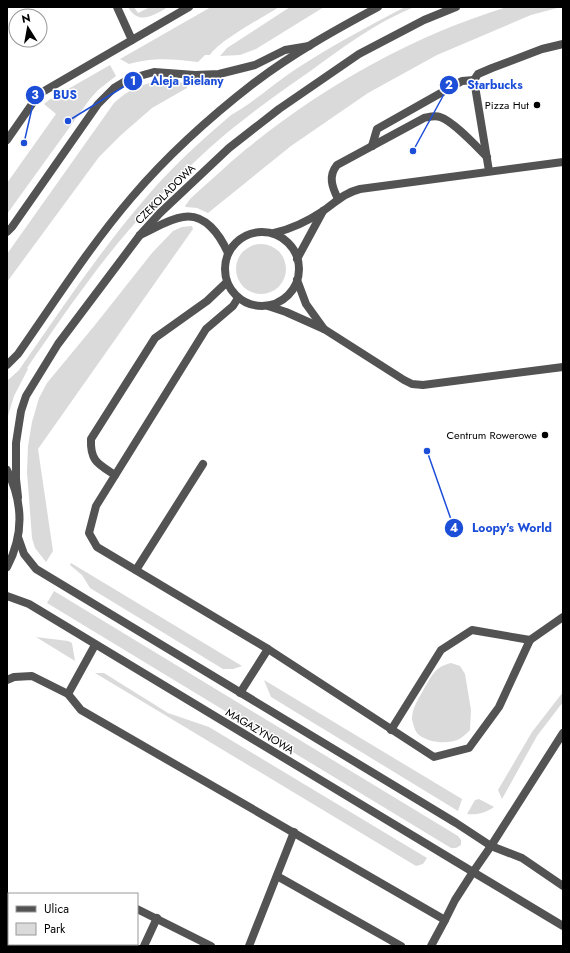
<svg xmlns="http://www.w3.org/2000/svg" width="570" height="953" font-family="Jost,sans-serif">
	<rect width="100%" height="100%" fill="#fff"/>
	<g fill="#dadada">
		<path d="M 128,7 L 134,7 L 138,13 L 150,7 L 168,7 C 154,15 139,26 128,7 Z"/>
		<path d="M 211,7 L 279,7 C 262,18 220,40 210,55 L 205,55 L 198,62 C 172,59 155,57 129,64 L 120,59 Z"/>
		<polygon points="290,7 324,7 256,49 240,55 220,56 227,48"/>
		<path d="M 405,7 L 414,7 C 375,23 342,48 309,72 C 281,91 254,111 228,132 C 203,153 179,176 156,200 C 107,251 67,310 27,368 L 28,369 L 14,396 L 7,419 L 7,381 L 19,370 C 61,310 101,249 149,194 C 174,165 202,140 231,115 C 253,103 272,85 293,71 C 329,47 367,27 405,7 Z"/>
		<path d="M 507,7 L 561,7 L 531,15 L 437,55 L 368,93 L 291,146 L 208,213 L 197,208 L 186,207 L 185,206 L 191,198 C 209,182 227,165 245,150 C 322,87 412,36 507,7 Z"/>
		<polygon points="110,65 116,76 98,90 90,99 7,214 7,183 56,114 44,104 49,100"/>
		<path d="M 159,81 L 189,83 L 187,88 L 152,108 L 121,135 L 99,157 L 7,282 L 7,254 L 114,103 C 128,90 141,84 159,81 Z"/>
		<polygon points="192,226 193,229 38,449 53,551 46,562 35,548 32,538 27,472 28,446 32,422 39,398 47,383 95,325 152,253 173,231 182,227"/>
		<circle cx="261" cy="269" r="25"/>
		<polygon points="71,563 242,666 233,669 223,669 90,588 82,575 70,565"/>
		<polygon points="54,591 458,836 461,840 461,845 456,848 451,848 47,603"/>
		<polygon points="36,637 68,641 72,643 75,661"/>
		<path d="M 451,663 L 460,666 L 465,674 L 471,710 L 470,730 C 467,733 464,736 461,738 C 450,745 429,743 419,735 C 415,732 413,724 412,719 C 412,707 420,697 425,687 C 433,674 435,667 451,663 Z"/>
		<polygon points="95,673 104,673 168,713 209,727 427,858 423,864 416,866"/>
		<polygon points="264,680 462,799 458,811 271,697"/>
		<polygon points="563,692 563,702 537,736 502,799 498,790 532,732"/>
		<path d="M 479,799 L 494,807 C 485,813 478,815 467,814 L 475,800 Z"/>
	</g>
	<g fill="none" stroke-linecap="round" stroke-linejoin="round">
		<g stroke="#535353" stroke-width="8">
			<polyline points="117,7 132,40"/>
			<polyline points="7,140 39,94 189,7"/>
			<polyline points="372,146 377,129 462,81 474,80"/>
			<polyline points="489,171 474,80 478,74 492,68 542,49 563,44"/>
			<path d="M 338,199 C 332,187 328,176 337,165 L 424,118 C 429,117 435,115 440,117 C 453,121 476,146 487,157"/>
			<circle cx="262" cy="269" r="37"/>
			<polyline points="7,232 12,227 98,104 114,88 129,79 154,72 195,75 219,74 255,65 285,50 309,46"/>
			<path d="M 274,233 C 291,229 308,221 323,211 C 336,202 344,193 360,189 L 563,162"/>
			<path d="M 140,235 C 154,229 168,219 183,217 C 205,213 220,235 228,253"/>
			<polyline points="297,259 323,211"/>
			<polyline points="297,280 306,304 324,329"/>
			<polyline points="238,298 233,306 206,329 96,506 89,533 97,547 268,649 434,757 469,748 499,707 530,640 563,617"/>
			<polyline points="268,306 286,312 324,329 404,380 412,384 423,385 563,367"/>
			<path d="M 115,475 C 98,464 90,461 91,439 L 155,338 L 207,301 L 227,282"/>
			<polyline points="136,570 203,464"/>
			<polyline points="7,680 14,677 32,676 68,694 81,710 445,920 431,946"/>
			<polyline points="240,693 268,649"/>
			<polyline points="68,694 95,645"/>
			<polyline points="391,730 441,650 472,630 530,640"/>
			<polyline points="491,846 522,858 563,886"/>
			<polyline points="277,876 401,946"/>
			<polyline points="137,909 211,946"/>
			<polyline points="445,920 455,900 473,872 563,926"/>
			<polyline points="89,946 90,944"/>
			<polyline points="144,946 157,918"/>
			<polyline points="249,946 294,832"/>
		</g>
		<g stroke="#535353" stroke-width="8">
			<path d="M 7,365 L 18,354 C 55,301 90,246 132,197 C 168,155 210,117 254,83 C 292,54 335,30 378,7"/>
			<path d="M 7,470 C 23,502 24,535 7,567"/>
			<polyline points="18,497 16,479 16,443 21,411 26,396 58,344 140,235 160,213 229,148 279,109 359,54 424,20 456,7"/>
			<polyline points="18,537 24,554 36,569 456,823 491,846"/>
			<polyline points="7,596 29,604 473,872 491,846 563,733"/>
		</g>
	</g>
	<g fill="#000" stroke="#fff" stroke-width="1.5">
		<circle cx="537" cy="105" r="4"/>
		<circle cx="545" cy="435" r="4"/>
	</g>
	<g text-anchor="middle" dominant-baseline="central" stroke-width="3" stroke-linejoin="round" paint-order="stroke">
		<g font-size="11" fill="#000" stroke="#fff" text-anchor="end">
			<text x="529" y="105">Pizza Hut</text>
			<text x="537" y="435">Centrum Rowerowe</text>
		</g>
		<g font-size="11" fill="#000" stroke="#fff">
			<text transform="translate(165 194) rotate(-45)">CZEKOLADOWA</text>
			<text transform="translate(260 731) rotate(31)">MAGAZYNOWA</text>
		</g>
	</g>
	<path fill="none" stroke="#1d4ed8" stroke-width="1.5" d="M68 121L133 81M413 151L449 85M24 143L35 95M427 451L454 528"/>
	<g fill="#1d4ed8" stroke="#fff" stroke-width="1.5">
		<circle cx="68" cy="121" r="4"/>
		<circle cx="413" cy="151" r="4"/>
		<circle cx="24" cy="143" r="4"/>
		<circle cx="427" cy="451" r="4"/>
		<circle cx="133" cy="81" r="10"/>
		<circle cx="449" cy="85" r="10"/>
		<circle cx="35" cy="95" r="10"/>
		<circle cx="454" cy="528" r="10"/>
	</g>
	<g font-size="12" text-anchor="middle" font-weight="bold" fill="#fff">
		<text x="133" y="85">1</text>
		<text x="449" y="89">2</text>
		<text x="35" y="99">3</text>
		<text x="454" y="532">4</text>
	</g>
	<g font-size="12" text-anchor="middle" font-weight="bold" fill="#1d4ed8" stroke="#fff" stroke-width="3" stroke-linejoin="round" paint-order="stroke">
		<text x="187" y="85">Aleja Bielany</text>
		<text x="495" y="89">Starbucks</text>
		<text x="65" y="99">BUS</text>
		<text x="512" y="532">Loopy's World</text>
	</g>
	<rect width="570" height="953" fill="none" stroke="#000000" stroke-width="16"/>
	<rect x="8" y="893" width="130" height="52" fill="#ffffff" stroke="#999999"/>
	<rect x="16" y="906" width="20" height="6" fill="#535353" stroke="#999999"/>
	<text x="44" y="913" font-size="12" fill="#000000">Ulica</text>
	<rect x="16" y="923" width="20" height="12" fill="#dadada" stroke="#999999"/>
	<text x="44" y="933" font-size="12" fill="#000000">Park</text>
	<g transform="translate(28 28) rotate(349)"><circle r="19" fill="#ffffff" stroke="#999999"/>
	<path d="M0-3L7 15L0 10L-7 15Z" fill="#000000"/>
	<text y="-6" font-size="11" font-weight="bold" text-anchor="middle" fill="#000000">N</text>
	</g>
</svg>
